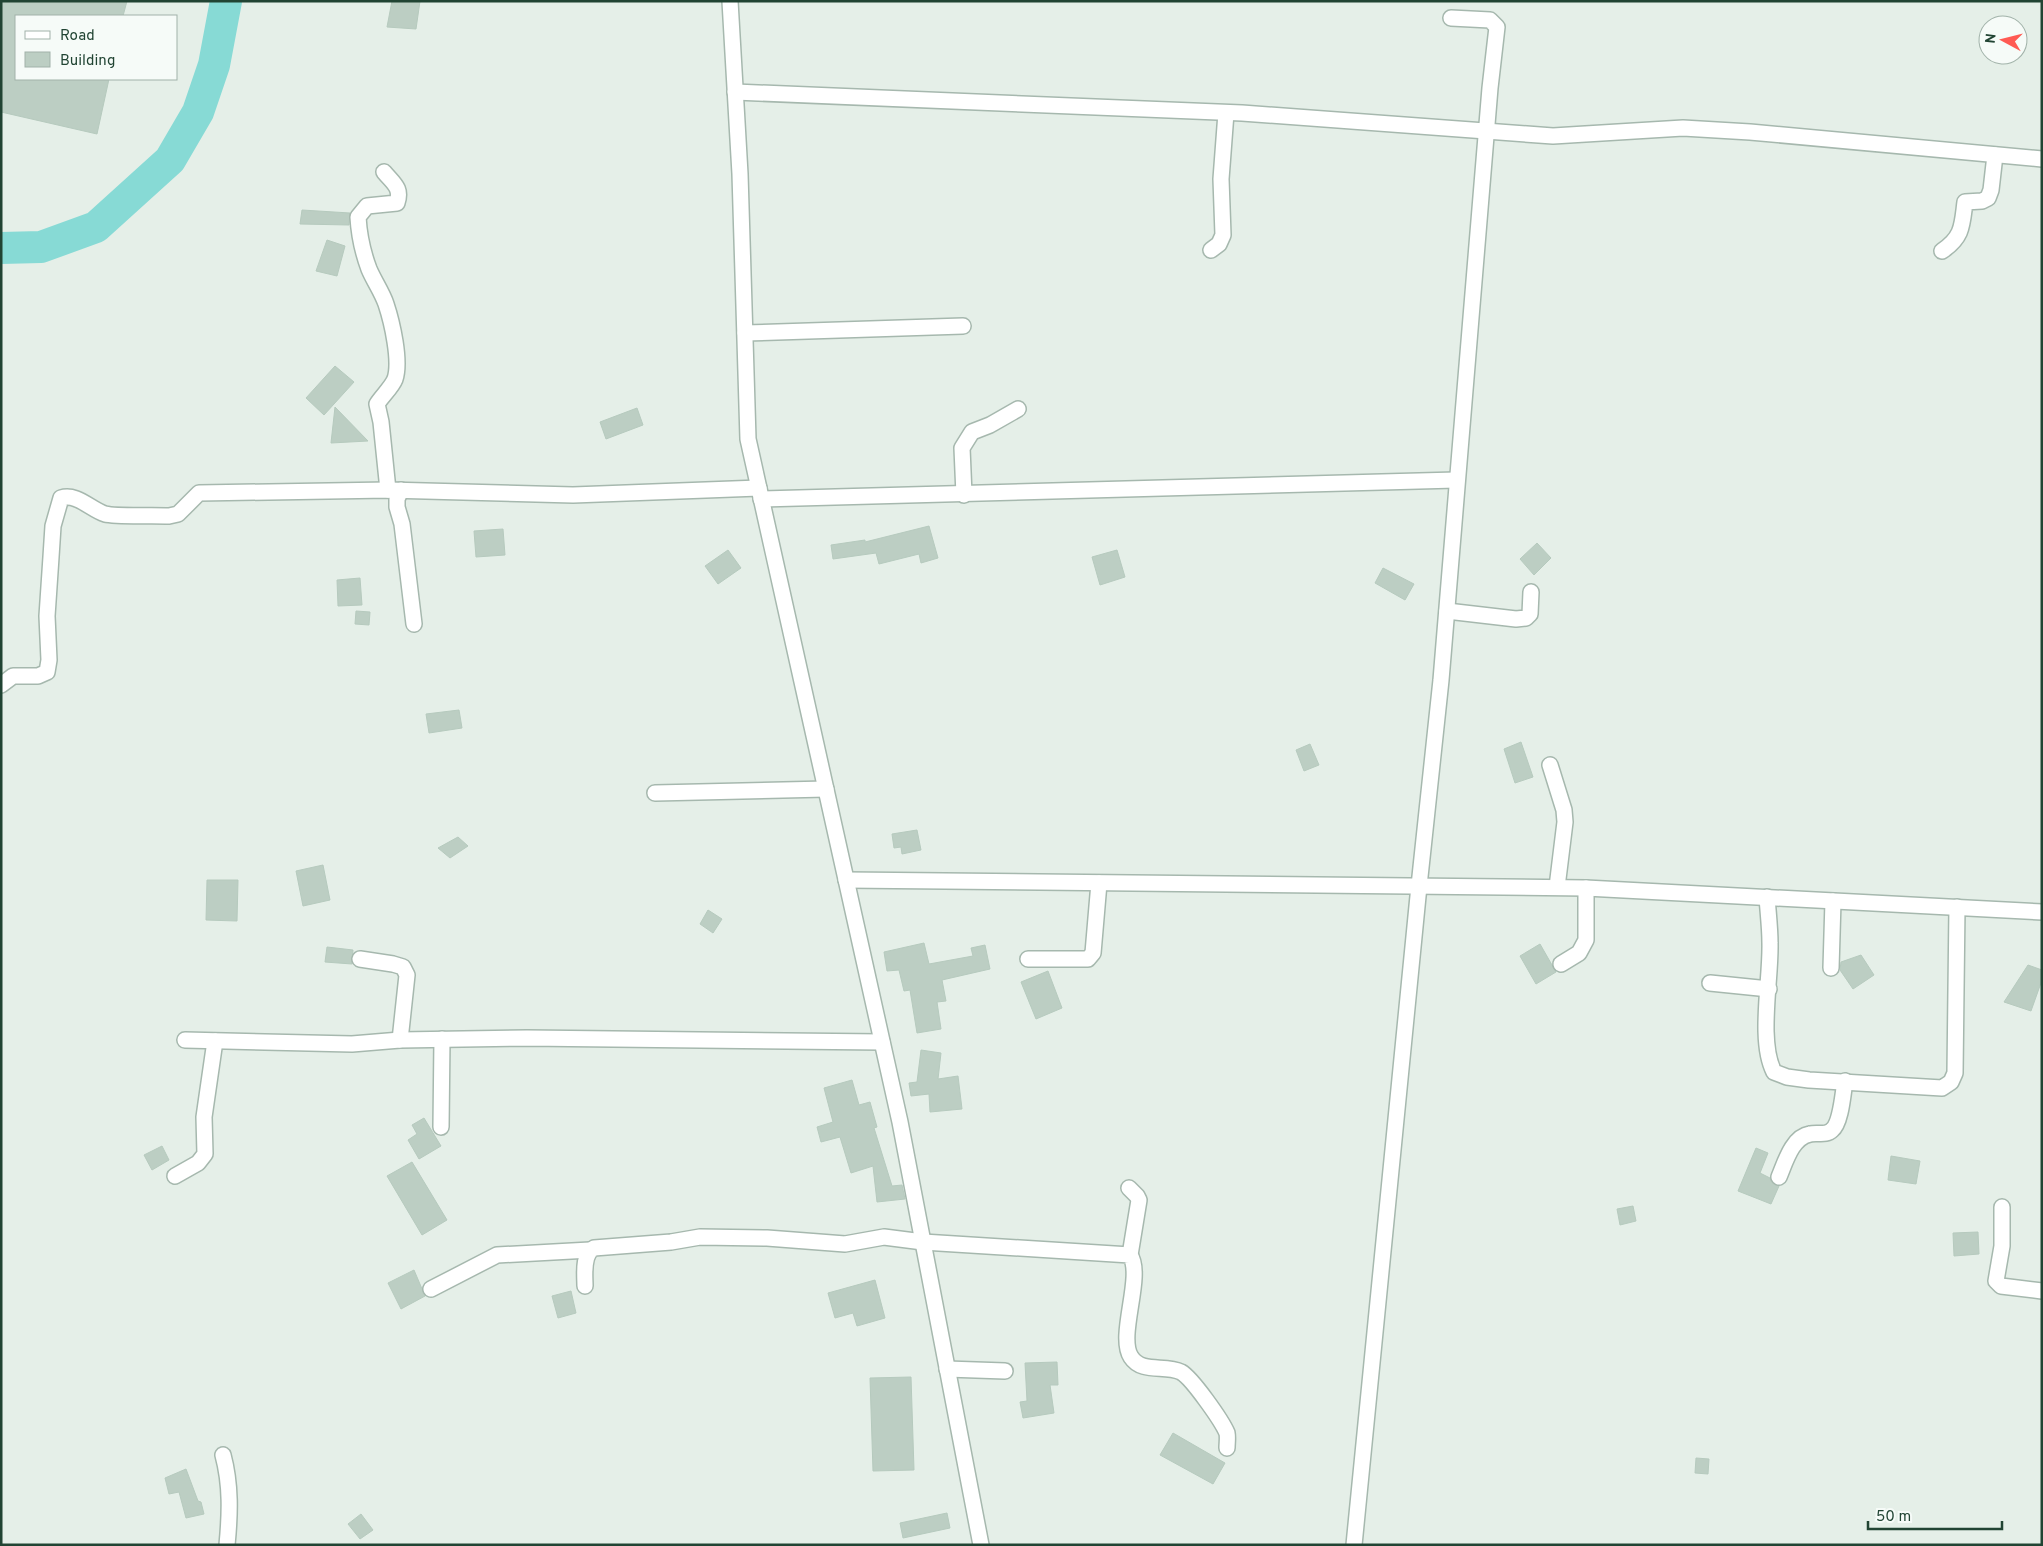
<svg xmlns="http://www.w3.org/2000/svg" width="2043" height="1546" font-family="Overpass,sans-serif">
	<rect width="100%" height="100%" fill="#e5efe8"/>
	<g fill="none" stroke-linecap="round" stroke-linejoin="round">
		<polyline stroke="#87dad5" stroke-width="32" points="1,248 41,247 96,227 170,160 198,112 214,65 226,1"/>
	</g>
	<g fill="#bccec3" stroke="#b6cabe">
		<polygon points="1,1 127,1 123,16 16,16 16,79 109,79 97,134 1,112"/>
		<polygon points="392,1 420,1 416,29 387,27"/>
		<polygon points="302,210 350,213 349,225 300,224"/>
		<polygon points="327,240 345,246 337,276 316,271"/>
		<polygon points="335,366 354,382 324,415 306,398"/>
		<polygon points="335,407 368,441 331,443"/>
		<polygon points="637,408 643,425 606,439 600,422"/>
		<polygon points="929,526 938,558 921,563 919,554 879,564 876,553 833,559 831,545 865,540 865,542"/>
		<polygon points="503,529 505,555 476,557 474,531"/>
		<polygon points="1537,543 1551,558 1534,575 1520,559"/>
		<polygon points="728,550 741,568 718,584 705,566"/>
		<polygon points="1117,550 1125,577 1100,585 1092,557"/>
		<polygon points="1383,568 1414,584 1405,600 1375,583"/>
		<polygon points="360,578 362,605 338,606 337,580"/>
		<polygon points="356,611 370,612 369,625 355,624"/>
		<polygon points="459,710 462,728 429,733 426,714"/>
		<polygon points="1521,742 1533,777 1515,783 1504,749"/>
		<polygon points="1310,744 1319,765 1304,771 1296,750"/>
		<polygon points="917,830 921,850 902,854 901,847 894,848 892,834"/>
		<polygon points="458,837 468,846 450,858 438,848"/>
		<polygon points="323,865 330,900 303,906 296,871"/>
		<polygon points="207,880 238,880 237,921 206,920"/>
		<polygon points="708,910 722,919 713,933 700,924"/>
		<polygon points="924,943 929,964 973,956 971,948 985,945 990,969 942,980 946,1001 937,1002 941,1029 917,1033 910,990 904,991 899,970 887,971 884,952"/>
		<polygon points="1540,944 1556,972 1536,984 1520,956"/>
		<polygon points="327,947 353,950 352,964 325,962"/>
		<polygon points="1861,955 1874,975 1853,989 1840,970 1841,962"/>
		<polygon points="2028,965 2042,970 2042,980 2031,1011 2004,1002"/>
		<polygon points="1048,971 1062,1008 1036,1019 1021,982"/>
		<polygon points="921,1050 941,1053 938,1079 958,1076 962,1109 930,1112 929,1094 911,1096 909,1083 917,1082"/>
		<polygon points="852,1080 859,1105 870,1102 877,1127 874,1128 892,1186 902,1185 905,1199 877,1202 873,1166 851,1173 840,1137 821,1142 817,1127 833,1122 824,1088"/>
		<polygon points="424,1118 441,1146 419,1159 408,1140 417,1134 412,1125"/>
		<polygon points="162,1146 169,1160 152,1170 144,1155"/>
		<polygon points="1756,1148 1768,1153 1760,1173 1770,1178 1772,1183 1779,1186 1771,1204 1738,1191"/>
		<polygon points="1891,1156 1920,1161 1916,1184 1888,1180"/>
		<polygon points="412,1162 447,1220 422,1235 387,1176"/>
		<polygon points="1633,1206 1636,1221 1620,1225 1617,1209"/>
		<polygon points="1978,1232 1979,1254 1954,1256 1953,1233"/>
		<polygon points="414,1270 425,1296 401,1309 388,1283"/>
		<polygon points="875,1280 885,1318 857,1326 853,1313 835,1318 828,1293"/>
		<polygon points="571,1291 576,1313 558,1318 552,1296"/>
		<polygon points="1057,1362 1058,1385 1050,1385 1054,1413 1023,1418 1020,1402 1027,1401 1025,1363"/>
		<polygon points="911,1377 914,1470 873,1471 870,1378"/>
		<polygon points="1173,1433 1225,1463 1213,1484 1160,1455"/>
		<polygon points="1696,1458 1709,1459 1708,1474 1695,1473"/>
		<polygon points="186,1469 198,1501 201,1502 204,1514 186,1518 179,1492 169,1494 165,1478"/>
		<polygon points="947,1513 950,1528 903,1538 900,1523"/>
		<polygon points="361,1514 373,1530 360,1539 348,1524"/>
	</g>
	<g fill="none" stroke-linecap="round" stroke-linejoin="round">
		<g stroke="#a6b8ae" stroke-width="18">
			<g id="street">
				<polyline points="730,1 740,174 748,439 900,1122 981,1545"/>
				<polyline points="735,92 1242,113 1553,136 1683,128 1750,132 2042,159"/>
				<path d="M 384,172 C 394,184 402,188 397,203 L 367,206 L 358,217 C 359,234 363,253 369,269 C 374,281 382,292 386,304 C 392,322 401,361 395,379 C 392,387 382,396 377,404 L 381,422 L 388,490"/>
				<polyline points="1211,250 1219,244 1223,235 1221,179 1226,113"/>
				<path d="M 1942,251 C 1963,237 1962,225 1965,202 L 1982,201 L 1988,198 L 1991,190 L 1995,155"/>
				<polyline points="745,333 963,326"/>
				<polyline points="401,490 397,499 397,507 402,524 414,624"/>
				<polyline points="964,495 962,448 972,432 990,425 1018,409"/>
				<polyline points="761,499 1456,480"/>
				<polyline points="1447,611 1516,619 1526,618 1530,614 1531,592"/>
				<path d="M 1,685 L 13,676 L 38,676 L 47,672 L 49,660 L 47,616 L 51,557 L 53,526 L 61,498 C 77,493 90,509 105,514 C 117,517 153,515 169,516 L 178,514 L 199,493 L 388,490 L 573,495 L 759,488"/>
				<polyline points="1550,765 1564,810 1565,822 1557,887"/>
				<polyline points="655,793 826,789"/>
				<polyline points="846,880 1586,888 2042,912"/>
				<path d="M 1767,897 C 1768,912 1770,928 1770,943 C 1771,980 1758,1041 1774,1072 L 1787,1077 L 1809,1080 L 1942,1088 L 1951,1082 L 1955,1073 L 1957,907"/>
				<polyline points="360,959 393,964 403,967 407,975 400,1040"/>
				<polyline points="1028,959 1088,959 1093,953 1099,883"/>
				<polyline points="1561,964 1579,953 1586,940 1586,888"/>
				<polyline points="1831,968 1833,901"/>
				<polyline points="1710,983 1769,989"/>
				<polyline points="185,1040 352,1044 400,1040 527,1038 882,1042"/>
				<polyline points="441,1127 442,1039"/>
				<polyline points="175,1176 198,1163 205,1154 204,1117 215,1041"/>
				<path d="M 1779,1177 C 1785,1163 1792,1137 1810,1134 C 1817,1132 1826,1136 1832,1130 C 1841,1123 1843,1093 1845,1081"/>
				<polyline points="1129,1188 1137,1196 1139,1200 1130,1255"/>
				<polyline points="2002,1207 2002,1246 1996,1281 2001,1286 2042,1291"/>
				<path d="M 585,1286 C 585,1275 582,1254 594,1248 L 671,1242 L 700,1237 L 767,1238 L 845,1244 L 884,1237 L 923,1242 L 1130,1255 C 1144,1276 1117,1336 1131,1357 C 1142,1374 1165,1364 1181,1372 C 1192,1378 1222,1421 1227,1433 C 1228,1438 1227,1443 1227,1448"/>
				<polyline points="431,1289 497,1255 590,1250"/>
				<polyline points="947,1369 1005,1371"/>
				<path d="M 223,1455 C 231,1485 230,1514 227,1545"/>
				<polyline points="1354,1545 1419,886 1441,680 1490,88 1497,27 1490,20 1451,18"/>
			</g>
		</g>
		<use href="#street" stroke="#fff" stroke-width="15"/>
	</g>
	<rect width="2043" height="1546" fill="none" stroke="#214433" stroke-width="5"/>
	<rect x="15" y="15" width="162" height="65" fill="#f6fbf8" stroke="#a1b2a9"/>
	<rect x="25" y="31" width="25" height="8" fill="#ffffff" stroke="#a1b2a9"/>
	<text x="60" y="40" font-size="15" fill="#214433">Road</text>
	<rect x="25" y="52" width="25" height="15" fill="#bccec3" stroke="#a1b2a9"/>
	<text x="60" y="65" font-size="15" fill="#214433">Building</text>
	<g transform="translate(2003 40) rotate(277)"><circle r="24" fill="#f6fbf8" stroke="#a1b2a9"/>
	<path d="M0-4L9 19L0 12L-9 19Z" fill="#ff5a53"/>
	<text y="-8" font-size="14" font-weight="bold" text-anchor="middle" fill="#214433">N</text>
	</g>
	<path d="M1868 1521v8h134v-8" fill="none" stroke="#214433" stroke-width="2.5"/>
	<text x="1876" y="1521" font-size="15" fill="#214433" stroke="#f6fbf8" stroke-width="4" paint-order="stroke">50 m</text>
</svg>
